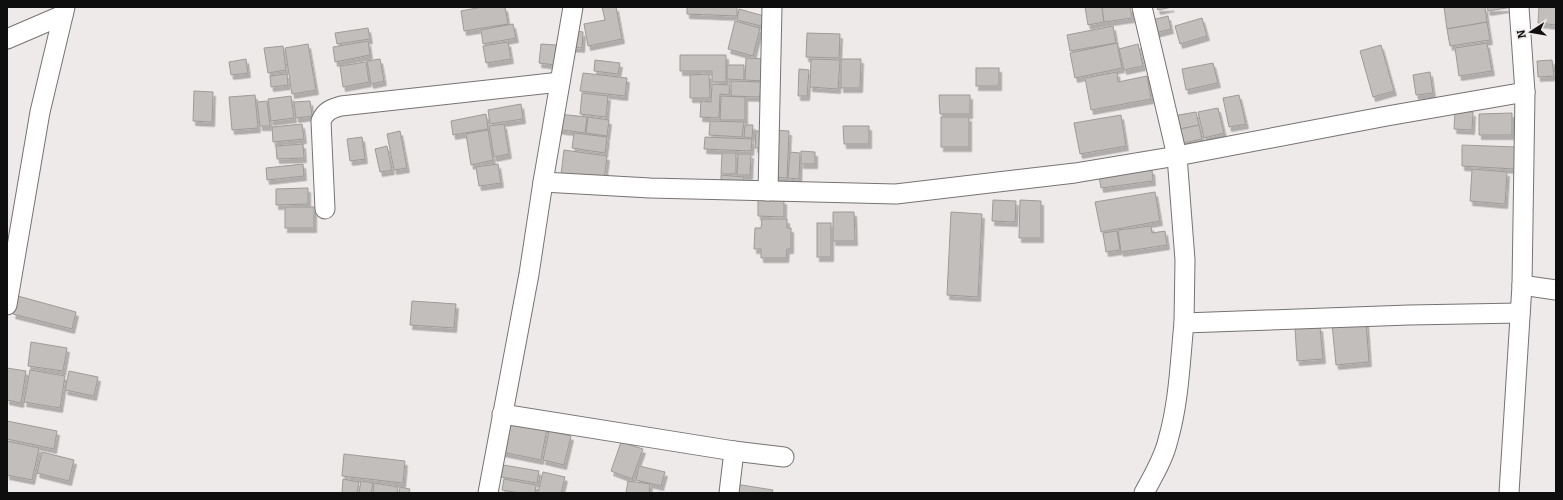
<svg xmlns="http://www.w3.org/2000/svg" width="1563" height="500" font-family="Bitter,serif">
	<defs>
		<filter id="shadow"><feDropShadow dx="2.5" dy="4.5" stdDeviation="0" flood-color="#0004"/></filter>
	</defs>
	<rect width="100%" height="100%" fill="#eeeae9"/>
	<g fill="#c1bebb" stroke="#9d9b98" filter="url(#shadow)">
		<polygon points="482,7 505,7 508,24 464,31 461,11"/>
		<polygon points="602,7 616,7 622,39 588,46 584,24 605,20"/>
		<polygon points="687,7 737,7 737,16 687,14"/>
		<polygon points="1085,7 1102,7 1104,22 1088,25"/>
		<polygon points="1102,7 1130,7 1132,18 1104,22"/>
		<polygon points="1157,7 1172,7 1158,10"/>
		<polygon points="1444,7 1485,7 1487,22 1447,29"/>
		<polygon points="1487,7 1513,7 1488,11"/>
		<polygon points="1539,7 1556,7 1556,25 1538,23"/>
		<polygon points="739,9 764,16 761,26 737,20"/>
		<polygon points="1168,16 1171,29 1155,33 1152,20"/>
		<polygon points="1202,18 1207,36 1180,44 1175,26"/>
		<polygon points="735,21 760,28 753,56 728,49"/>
		<polygon points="1487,22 1490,40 1450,46 1447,29"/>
		<polygon points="513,24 516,38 483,44 481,30"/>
		<polygon points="1113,26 1116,43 1070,51 1067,35"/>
		<polygon points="368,28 370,39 337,44 335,33"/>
		<polygon points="571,30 583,32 582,48 570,47"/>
		<polygon points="807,33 840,34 839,58 806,57"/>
		<polygon points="368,41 370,55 335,62 333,47"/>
		<polygon points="508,42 511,59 486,63 483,46"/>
		<polygon points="1117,43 1122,68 1075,78 1070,53"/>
		<polygon points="1487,43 1492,71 1459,76 1455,48"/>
		<polygon points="308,44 316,90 292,94 285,48"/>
		<polygon points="541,44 556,45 555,65 539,63"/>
		<polygon points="1138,44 1143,66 1124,70 1119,49"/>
		<polygon points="1381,45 1394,91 1373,97 1360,51"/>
		<polygon points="283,46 286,70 268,73 264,48"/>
		<polygon points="680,55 726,55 726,82 712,82 712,71 680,71"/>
		<polygon points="746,58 764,59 764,81 745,80"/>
		<polygon points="246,59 248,73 231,75 229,62"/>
		<polygon points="380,59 384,81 371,84 367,61"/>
		<polygon points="811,59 840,60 838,89 810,87"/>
		<polygon points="841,59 861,59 860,88 841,88"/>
		<polygon points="595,60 620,63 618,74 594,71"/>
		<polygon points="1552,60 1554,76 1538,77 1537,61"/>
		<polygon points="366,62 369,82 343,87 340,66"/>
		<polygon points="1213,63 1218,83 1186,90 1182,69"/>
		<polygon points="727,65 744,65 744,80 727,79"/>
		<rect x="976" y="68" width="23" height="18"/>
		<polygon points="799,69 809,70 807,96 798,96"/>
		<polygon points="1117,72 1118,82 1147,76 1151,99 1091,110 1085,78"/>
		<polygon points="1430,72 1433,93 1416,95 1413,75"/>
		<polygon points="583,73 627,78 625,96 580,91"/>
		<polygon points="287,74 288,85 271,87 270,76"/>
		<polygon points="709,74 710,98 690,98 690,75"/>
		<polygon points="731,81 761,82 760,97 731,96"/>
		<polygon points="712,84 730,85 729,95 720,94 719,118 700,117 701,101 711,102"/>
		<polygon points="194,91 213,92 212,122 193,121"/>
		<polygon points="582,93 608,96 606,117 580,114"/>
		<polygon points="255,95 258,128 232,130 229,97"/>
		<polygon points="939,95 970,95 970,114 940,114"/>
		<polygon points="1239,95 1246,124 1229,127 1223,98"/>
		<polygon points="291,96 294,118 271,121 268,99"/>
		<polygon points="721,96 745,97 745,120 720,120"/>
		<polygon points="267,101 270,126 260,126 257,102"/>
		<polygon points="310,101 312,116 296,118 294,102"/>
		<polygon points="521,104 523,119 490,124 488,110"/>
		<polygon points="1218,108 1224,133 1204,138 1198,112"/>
		<polygon points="1455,111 1473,112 1472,130 1454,129"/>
		<polygon points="1196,112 1199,125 1176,130 1173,116"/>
		<polygon points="1512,113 1512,135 1479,135 1479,114"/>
		<polygon points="486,114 488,129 453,135 451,121"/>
		<polygon points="558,114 587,117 585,133 556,129"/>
		<polygon points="1121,115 1126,146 1080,154 1074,123"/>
		<polygon points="588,117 609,120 607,136 586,133"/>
		<rect x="941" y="117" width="28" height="30"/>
		<polygon points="710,121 744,122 742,137 709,135"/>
		<polygon points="302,124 304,139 273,142 272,127"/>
		<polygon points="504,124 509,154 494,157 489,126"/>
		<polygon points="745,125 753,125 752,138 744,137"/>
		<polygon points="1199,125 1202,139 1179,144 1176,130"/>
		<polygon points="843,126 869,126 869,144 844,144"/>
		<polygon points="488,130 493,160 471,165 466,134"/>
		<polygon points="772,130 789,131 787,178 770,177"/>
		<polygon points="400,131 407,168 394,170 387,134"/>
		<polygon points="756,131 768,131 768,148 755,148"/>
		<polygon points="574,133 607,137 605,153 572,148"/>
		<polygon points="362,137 365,159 350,161 347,139"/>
		<polygon points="705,137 752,139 751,151 704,149"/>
		<polygon points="303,144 304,158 277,159 276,146"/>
		<polygon points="1462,145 1516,147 1515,169 1462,166"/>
		<polygon points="387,146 392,170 380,172 375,149"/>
		<polygon points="564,150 607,156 604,180 561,174"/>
		<polygon points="801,151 815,152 815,164 801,164"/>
		<polygon points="790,152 800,153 799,179 788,178"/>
		<polygon points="722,153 736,153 736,174 721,174"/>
		<polygon points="738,154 751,154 750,175 737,175"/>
		<polygon points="303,164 304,176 267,180 266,168"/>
		<polygon points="498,164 501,183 479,186 476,167"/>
		<polygon points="1472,169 1507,172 1505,204 1470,201"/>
		<polygon points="1098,170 1152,170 1153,181 1101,188"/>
		<polygon points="721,175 744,177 743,187 721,186"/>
		<polygon points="308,188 308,204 276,205 276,189"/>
		<polygon points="1155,192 1160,221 1101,232 1095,202"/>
		<polygon points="758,199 784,200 784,217 758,216"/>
		<polygon points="993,200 1016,201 1015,222 992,221"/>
		<polygon points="1020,200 1041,201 1041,238 1019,238"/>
		<rect x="285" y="207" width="29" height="21"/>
		<polygon points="833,212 854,212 855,241 833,241"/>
		<polygon points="951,212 982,214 978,297 947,295"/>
		<polygon points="762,219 787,219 787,228 791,228 791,249 787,249 786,258 761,258 761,249 754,249 755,228 761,228"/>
		<rect x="817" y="223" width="14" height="34"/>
		<polygon points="1151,226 1152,233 1165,231 1167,245 1121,252 1118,230"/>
		<polygon points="1117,231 1120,250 1106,252 1103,233"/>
		<polygon points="18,296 76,312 72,329 13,314"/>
		<polygon points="412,301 456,304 454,328 410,325"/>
		<polygon points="1366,321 1369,362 1336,365 1332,324"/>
		<polygon points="1320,327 1323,359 1297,361 1295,328"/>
		<polygon points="31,342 67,348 63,371 28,366"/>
		<polygon points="7,368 26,371 21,403 7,400"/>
		<polygon points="30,370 65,376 60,408 24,402"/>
		<polygon points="69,371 98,377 94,396 65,390"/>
		<polygon points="7,421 57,431 54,449 7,439"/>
		<polygon points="507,421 547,428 541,460 502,452"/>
		<polygon points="549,431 571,436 564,465 543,460"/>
		<polygon points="7,441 39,448 32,480 7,475"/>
		<polygon points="621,442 643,449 632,479 611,471"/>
		<polygon points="42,452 74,460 69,481 37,473"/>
		<polygon points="344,454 405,461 403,483 342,476"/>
		<polygon points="503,465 539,471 537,483 501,477"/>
		<polygon points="639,466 665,472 661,486 636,480"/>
		<polygon points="543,472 565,477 561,493 538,493"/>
		<polygon points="343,479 359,482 357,493 342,493"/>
		<polygon points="504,479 536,485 535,493 520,493 502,490"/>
		<polygon points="361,481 373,483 371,493 359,493"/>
		<polygon points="628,481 650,484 649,493 626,493"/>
		<polygon points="374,483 398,487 397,493 373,493"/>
		<polygon points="735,484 773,490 772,493 734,493"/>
		<polygon points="400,487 410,489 409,493 399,493"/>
	</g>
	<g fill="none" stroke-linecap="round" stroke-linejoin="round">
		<g stroke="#777372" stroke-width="21">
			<g id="minor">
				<polyline points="1142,7 1177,156 1387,116 1525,92"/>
				<polyline points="7,39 63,15"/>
				<polyline points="543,182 650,188 896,194 1075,173 1177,156 1185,260 1184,323 1409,315 1520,313"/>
				<polyline points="768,191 772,7"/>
				<path d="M 325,209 L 321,121 C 325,111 331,109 341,106 L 560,82"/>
				<polyline points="1522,285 1556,290"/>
				<polyline points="7,305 40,112 65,7"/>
				<polyline points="502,414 734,451 729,493"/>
				<polyline points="734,451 784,457"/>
				<polyline points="488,493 529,274 543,182 573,7"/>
				<path d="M 1144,493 C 1153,476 1164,458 1168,440 C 1179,402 1180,362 1184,323"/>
				<polyline points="1509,493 1522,285 1525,92 1519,7"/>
			</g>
		</g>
		<use href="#minor" stroke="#fff" stroke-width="19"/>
	</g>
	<rect width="1563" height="500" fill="none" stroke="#0f0e0e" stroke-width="16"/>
	<g transform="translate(1531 32) rotate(258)" stroke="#eeeae9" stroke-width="3" paint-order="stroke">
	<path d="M0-3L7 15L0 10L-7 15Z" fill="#0f0e0e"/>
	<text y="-6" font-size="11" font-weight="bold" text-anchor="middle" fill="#0f0e0e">N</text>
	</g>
</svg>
